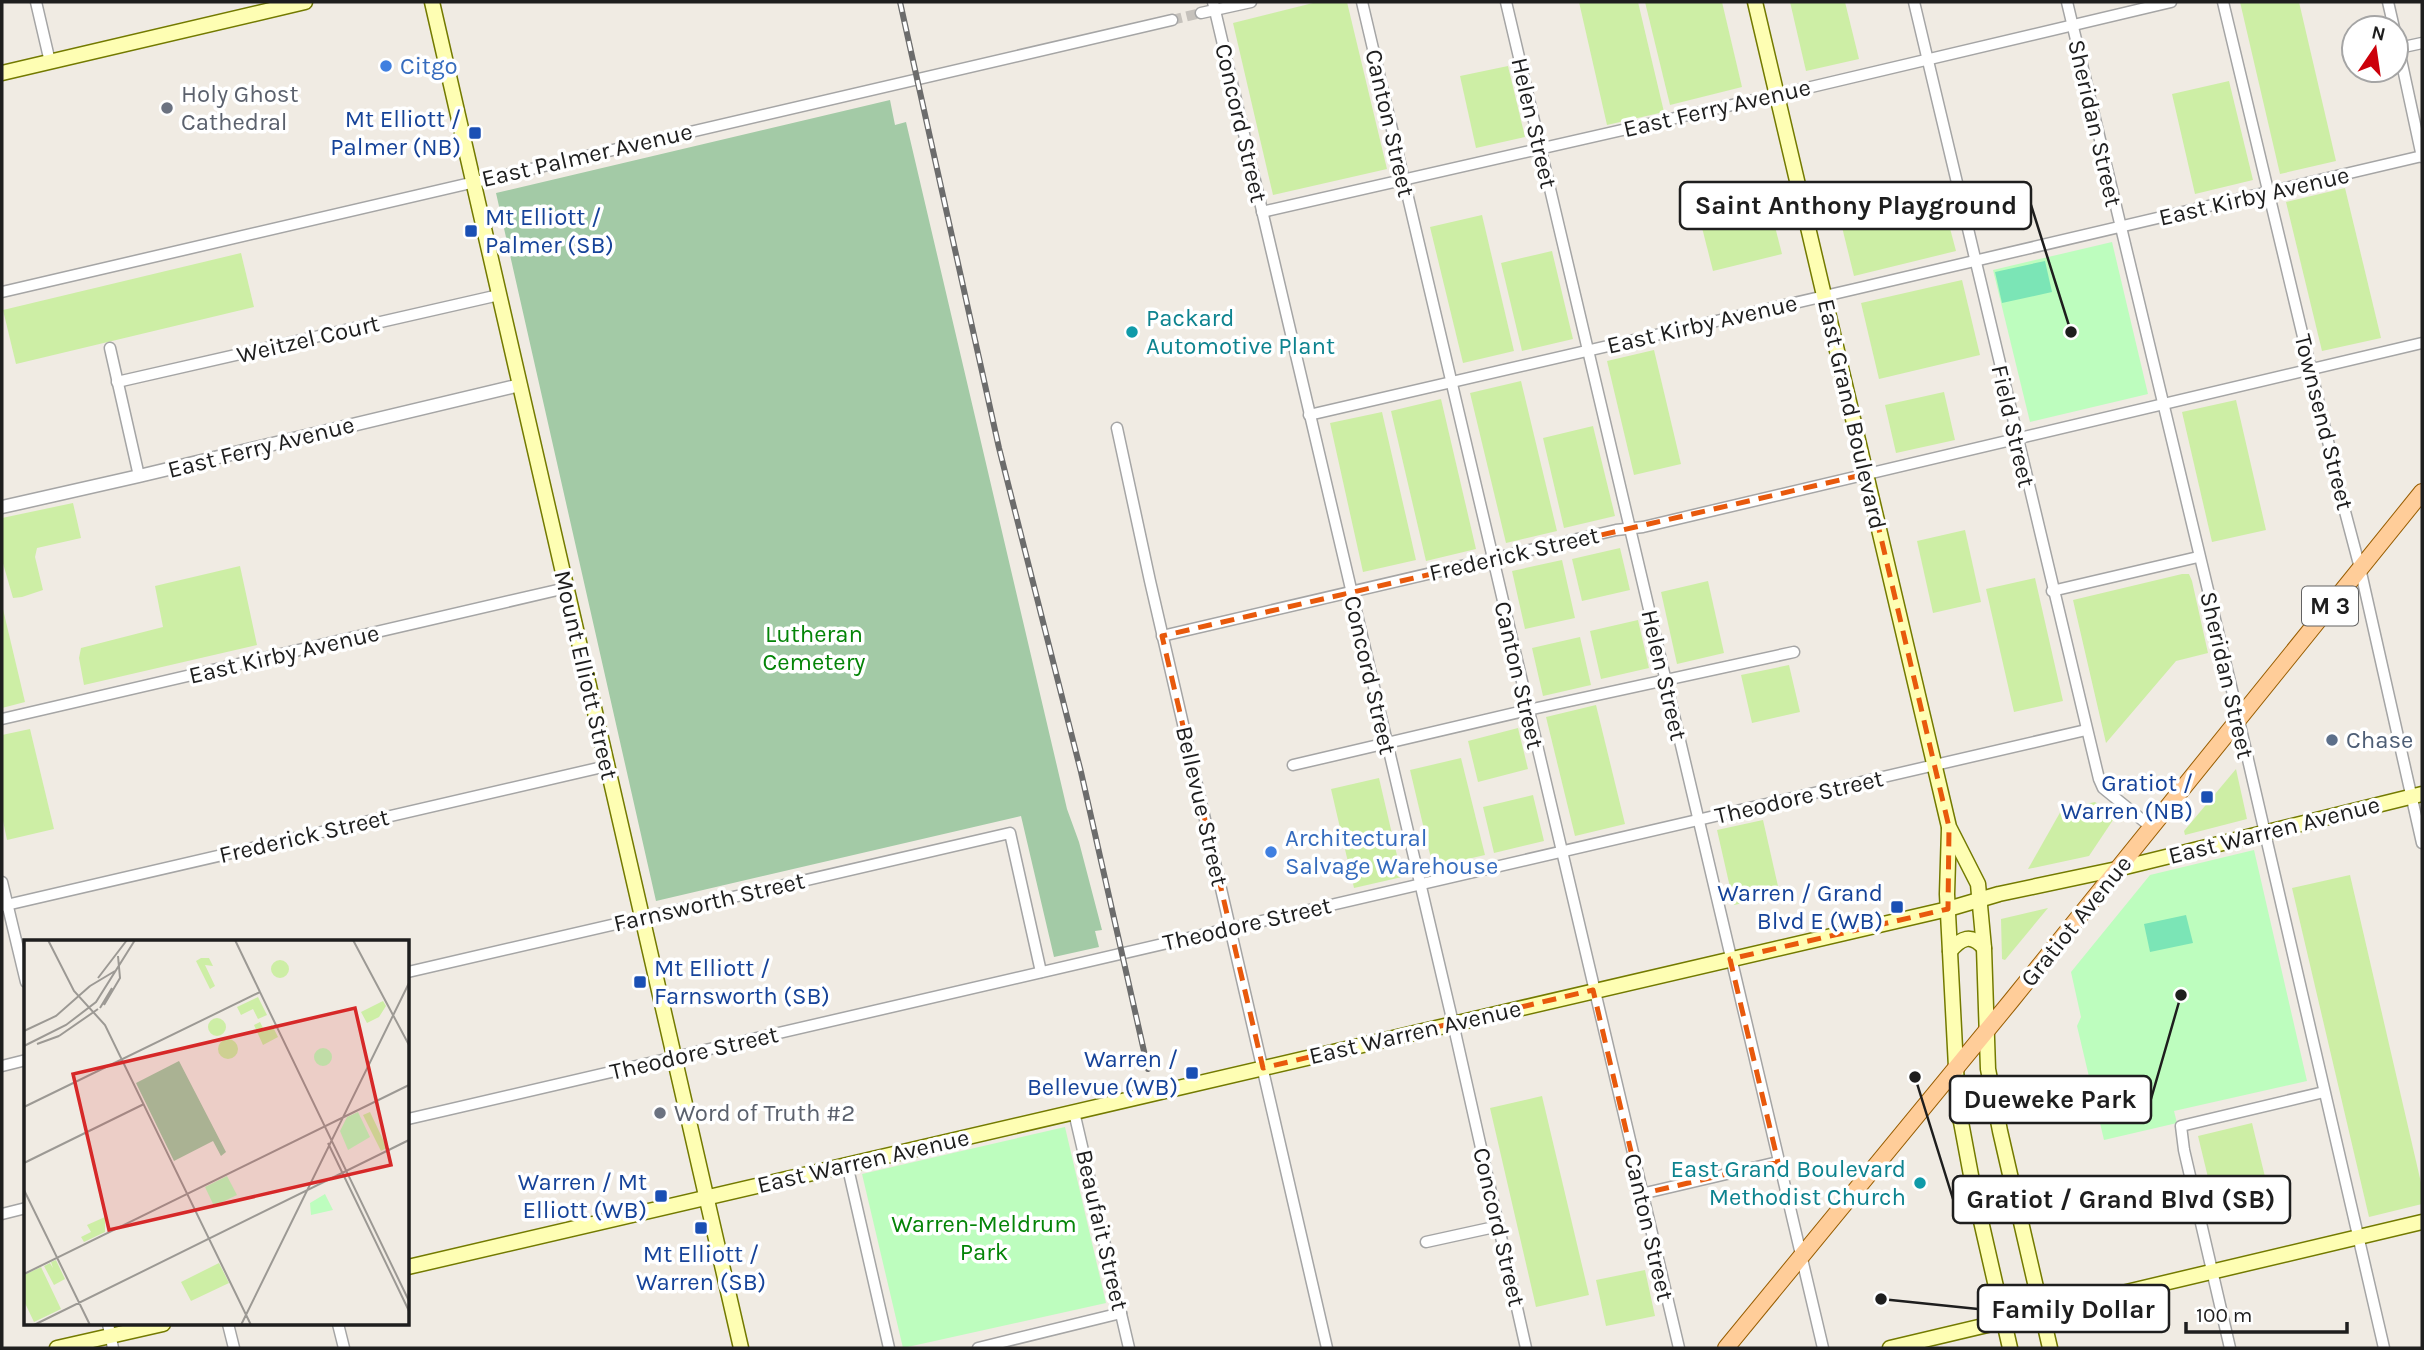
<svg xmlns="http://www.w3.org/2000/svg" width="2424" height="1350" font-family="Karla,sans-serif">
	<rect width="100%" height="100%" fill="#f0ebe3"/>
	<g fill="#cdeea5">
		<polygon points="1317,2 1347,2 1387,169 1273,195 1233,23"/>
		<polygon points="1579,2 1638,2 1664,112 1607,125"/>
		<polygon points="1645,2 1722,2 1742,87 1670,105"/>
		<polygon points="1790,2 1845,2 1859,59 1806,71"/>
		<polygon points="2240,2 2299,2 2336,161 2280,174"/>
		<polygon points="1508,66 1525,137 1476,148 1460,76"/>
		<polygon points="2229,81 2253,180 2195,194 2172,94"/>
		<polygon points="2345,188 2381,338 2322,351 2286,202"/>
		<polygon points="1766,191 1782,254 1713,271 1697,208"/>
		<polygon points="1943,202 1956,251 1854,276 1842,227"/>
		<polygon points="1482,215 1514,351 1463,363 1430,227"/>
		<polygon points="1552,251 1573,339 1522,351 1501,263"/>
		<polygon points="241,253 254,307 16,364 3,310"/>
		<polygon points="1962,280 1980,355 1879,379 1861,303"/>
		<polygon points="1654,350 1681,464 1634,475 1607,361"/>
		<polygon points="1521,381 1557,531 1506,543 1470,393"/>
		<polygon points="1944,392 1955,440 1896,453 1885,405"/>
		<polygon points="1441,399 1476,549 1426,561 1391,411"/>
		<polygon points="2236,400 2266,530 2212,542 2182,412"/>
		<polygon points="1382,412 1416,560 1363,572 1330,423"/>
		<polygon points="1593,426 1615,516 1564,528 1543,438"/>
		<polygon points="73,503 81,538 37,548 35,557 43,590 22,597 13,598 2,560 2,518"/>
		<polygon points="1965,530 1981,602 1933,613 1917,541"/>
		<polygon points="1620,548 1630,590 1582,601 1572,559"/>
		<polygon points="1562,560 1575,618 1525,629 1512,571"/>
		<polygon points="240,566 257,645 84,685 79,658 81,648 163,627 155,586"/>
		<polygon points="2182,574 2189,574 2192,581 2208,653 2176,661 2106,743 2073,600"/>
		<polygon points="2035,578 2063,701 2014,712 1986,589"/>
		<polygon points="1708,581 1724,653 1677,664 1661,592"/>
		<polygon points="2,605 25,702 2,708"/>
		<polygon points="1638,620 1649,668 1601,679 1590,631"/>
		<polygon points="1580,637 1591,685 1543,696 1532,648"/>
		<polygon points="1789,665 1800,712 1752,723 1741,675"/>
		<polygon points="1596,705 1625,824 1575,836 1546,717"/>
		<polygon points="1518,728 1528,769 1478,782 1468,741"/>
		<polygon points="30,729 54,829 7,840 2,816 2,735"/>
		<polygon points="1461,758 1485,855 1433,867 1410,770"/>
		<polygon points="2236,769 2247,819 2185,835 2184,831"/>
		<polygon points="1379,778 1402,877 1354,888 1331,789"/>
		<polygon points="1533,795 1544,841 1494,853 1483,807"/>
		<polygon points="2095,802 2115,817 2089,856 2028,869 2062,809"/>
		<polygon points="1763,820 1780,895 1734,905 1717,830"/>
		<polygon points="2350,875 2422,1187 2422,1204 2369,1217 2292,888"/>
		<polygon points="2048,908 2005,960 2002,959 2001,919"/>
		<polygon points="1542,1096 1589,1295 1536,1307 1490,1108"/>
		<polygon points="2252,1123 2273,1210 2219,1223 2198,1136"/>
		<polygon points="1645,1270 1655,1316 1606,1326 1596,1280"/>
	</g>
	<polygon fill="#a3caa6" points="890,100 895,125 906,122 1067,809 1079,842 1102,930 1095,931 1099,947 1054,957 1021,816 656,901 496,193"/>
	<g fill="#bdfdbe">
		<polygon points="2112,242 2148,394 2030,422 1993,270"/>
		<polygon points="2254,850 2307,1081 2174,1111 2177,1123 2104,1140 2077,1026 2081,1017 2071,972 2150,875"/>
		<polygon points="1065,1127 1106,1303 903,1348 862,1174"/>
	</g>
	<g fill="#7be5b6">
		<polygon points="2045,261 2052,292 2002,303 1995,272"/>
		<polygon points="2186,915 2193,943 2150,952 2144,924"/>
	</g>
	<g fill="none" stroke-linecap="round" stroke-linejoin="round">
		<polyline stroke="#c6c2bc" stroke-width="10" stroke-dasharray="10 5" stroke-linecap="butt" points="1172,20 1201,13"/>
		<g stroke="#a5a5a5" stroke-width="13">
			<g id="minor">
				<polyline points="36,2 50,62"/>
				<polyline points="1213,2 1453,1023 1526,1348"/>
				<polyline points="1362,2 1679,1348"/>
				<polyline points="1506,2 1823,1348"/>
				<polyline points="1914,2 2099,779 2103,788 2151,827"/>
				<polyline points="2067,2 2231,686 2384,1348"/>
				<polyline points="2223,2 2343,504 2360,568 2422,843"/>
				<polyline points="2388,2 2394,28"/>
				<polyline points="1201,13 1251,2"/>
				<polyline points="2396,36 2422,157"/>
				<polyline points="2399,48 2422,43"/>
				<polyline points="1262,212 1807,88 2171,2"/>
				<polyline points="2,292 1172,20"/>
				<polyline points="110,348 139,476"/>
				<polyline points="117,382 499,295"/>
				<polyline points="1309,415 1855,289 2422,156"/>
				<polyline points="1117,428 1150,581 1327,1348"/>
				<polyline points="2052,591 2198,557"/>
				<polyline points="1162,636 1616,530 1643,527 2422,343"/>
				<polyline points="2,719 566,588"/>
				<polyline points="1293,765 1528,710 1794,652"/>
				<polyline points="2,882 26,982"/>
				<polyline points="2,906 607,766"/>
				<polyline points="408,972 1010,833 1041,972"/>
				<polyline points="2,1066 26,1060"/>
				<polyline points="1074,1112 1129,1348"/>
				<polyline points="408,1119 2086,730"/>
				<polyline points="847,1164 889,1348"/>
				<polyline points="1641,1194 1778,1162"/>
				<polyline points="2,1214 26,1208"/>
				<polyline points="1426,1242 1499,1226"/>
				<polyline points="108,1324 113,1348"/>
				<polyline points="228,1324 234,1348"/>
				<polyline points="338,1324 344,1348"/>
				<polyline points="978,1348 1121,1313"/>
				<polyline points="2230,1348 2184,1150 2181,1126 2324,1092"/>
			</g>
		</g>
		<g stroke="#a5a5a5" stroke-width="15">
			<polyline id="tertiary" points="2,507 139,476 520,385"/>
		</g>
		<g stroke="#737a00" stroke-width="17">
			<g id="secondary">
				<polyline points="432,2 741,1348"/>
				<polyline points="1755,2 1949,827 1978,884 1984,948 1988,1069 2000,1131 2050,1348"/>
				<polyline points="2,73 305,2"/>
				<polyline points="1949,829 1947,894 1958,1106 1973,1186 2010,1348"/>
				<path d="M 1950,951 C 1961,938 1971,933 1984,948"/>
				<path d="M 1959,1118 C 1974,1110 1982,1107 1997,1116"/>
				<path d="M 1973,1186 C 1989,1194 1998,1195 2012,1184"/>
				<polyline points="408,1267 1948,909 1999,894 2117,869 2422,794"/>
				<polyline points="57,1348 163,1324"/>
				<polyline points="1890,1348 2422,1222"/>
			</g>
		</g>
		<g stroke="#985d00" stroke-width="18">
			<polyline id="primary" points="1726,1348 2011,1001 2422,492"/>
		</g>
		<use href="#minor" stroke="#fff" stroke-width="10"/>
		<use href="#tertiary" stroke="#fff" stroke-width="12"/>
		<use href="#secondary" stroke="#fefeb3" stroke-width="14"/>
		<use href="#primary" stroke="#ffcd99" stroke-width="16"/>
		<g stroke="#6c6c6c" stroke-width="6">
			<polyline id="rail" points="900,2 999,448 1081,772 1148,1069"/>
		</g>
		<use href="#rail" stroke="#fff" stroke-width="3.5" stroke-dasharray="10" stroke-linecap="butt"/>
	</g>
	<path fill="none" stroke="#e8590c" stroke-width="5" stroke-dasharray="14 9" stroke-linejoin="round" d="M 1866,474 L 1949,827 L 1948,909 L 1730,959 L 1778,1162 L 1641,1194 L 1593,990 L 1263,1068 L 1162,636 Z"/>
	<g fill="#3f7fe0" stroke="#fff" stroke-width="2.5">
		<circle cx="386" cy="66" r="7"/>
		<circle cx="1271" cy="852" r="7"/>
	</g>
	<g fill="#6b7280" stroke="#fff" stroke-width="2.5">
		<circle cx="167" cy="108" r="7"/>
		<circle cx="660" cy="1113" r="7"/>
	</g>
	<g fill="#1a4fb4" stroke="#fff" stroke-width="2.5">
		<rect x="468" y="126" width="14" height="14" rx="3.5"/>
		<rect x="464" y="224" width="14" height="14" rx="3.5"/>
		<rect x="2200" y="790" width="14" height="14" rx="3.5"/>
		<rect x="1890" y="900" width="14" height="14" rx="3.5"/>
		<rect x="633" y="975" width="14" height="14" rx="3.5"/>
		<rect x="1185" y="1066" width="14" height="14" rx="3.5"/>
		<rect x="654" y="1189" width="14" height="14" rx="3.5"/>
		<rect x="694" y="1221" width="14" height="14" rx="3.5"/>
	</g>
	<g fill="#0f9aa8" stroke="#fff" stroke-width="2.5">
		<circle cx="1132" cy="332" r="7"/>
		<circle cx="1920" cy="1183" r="7"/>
	</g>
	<circle fill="#5c6f8a" stroke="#fff" stroke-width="2.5" cx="2332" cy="740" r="7"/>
	<g text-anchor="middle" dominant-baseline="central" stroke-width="7" stroke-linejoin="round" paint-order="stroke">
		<rect fill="#fff" stroke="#626262" stroke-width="2" x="2302" y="586.5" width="56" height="39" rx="5"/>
		<g font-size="23" font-weight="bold" fill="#1e1e1e">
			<text x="2330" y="606">M 3</text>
		</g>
		<g font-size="24" fill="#366cbe" stroke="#fff" text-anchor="start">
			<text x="400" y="66">Citgo</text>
			<text x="1285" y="838">Architectural<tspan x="1285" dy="28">Salvage Warehouse</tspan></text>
		</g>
		<g font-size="24" fill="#5b616d" stroke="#fff" text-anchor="start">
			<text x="181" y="94">Holy Ghost<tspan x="181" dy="28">Cathedral</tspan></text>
			<text x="674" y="1113">Word of Truth #2</text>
		</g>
		<g font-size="24" fill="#1e1e1e" stroke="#fff">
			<text transform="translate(1717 108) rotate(-13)">East Ferry Avenue</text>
			<text transform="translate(1241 123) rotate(77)">Concord Street</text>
			<text transform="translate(1390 123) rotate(77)">Canton Street</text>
			<text transform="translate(1534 123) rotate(77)">Helen Street</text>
			<text transform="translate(2095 123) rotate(77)">Sheridan Street</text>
			<text transform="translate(587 155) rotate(-13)">East Palmer Avenue</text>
			<text transform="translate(2254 196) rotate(-13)">East Kirby Avenue</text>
			<text transform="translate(1702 324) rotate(-13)">East Kirby Avenue</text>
			<text transform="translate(308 339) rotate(-13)">Weitzel Court</text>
			<text transform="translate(1852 414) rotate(77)">East Grand Boulevard</text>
			<text transform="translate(2324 422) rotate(76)">Townsend Street</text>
			<text transform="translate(2013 426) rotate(77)">Field Street</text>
			<text transform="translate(261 447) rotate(-14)">East Ferry Avenue</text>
			<text transform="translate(1514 554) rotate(-13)">Frederick Street</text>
			<text transform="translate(284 654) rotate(-13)">East Kirby Avenue</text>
			<text transform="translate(586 675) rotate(77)">Mount Elliott Street</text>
			<text transform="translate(1370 675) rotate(77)">Concord Street</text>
			<text transform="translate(1519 675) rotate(77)">Canton Street</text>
			<text transform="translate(1664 675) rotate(77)">Helen Street</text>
			<text transform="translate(2227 675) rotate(77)">Sheridan Street</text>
			<text transform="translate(1799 797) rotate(-13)">Theodore Street</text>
			<text transform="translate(1202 806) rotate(77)">Bellevue Street</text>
			<text transform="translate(2274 830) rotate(-14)">East Warren Avenue</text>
			<text transform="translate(304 836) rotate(-13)">Frederick Street</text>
			<text transform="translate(709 902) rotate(-13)">Farnsworth Street</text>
			<text transform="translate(2076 921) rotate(-51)">Gratiot Avenue</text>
			<text transform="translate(1247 924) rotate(-13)">Theodore Street</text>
			<text transform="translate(1415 1032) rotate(-13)">East Warren Avenue</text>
			<text transform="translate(694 1053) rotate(-13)">Theodore Street</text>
			<text transform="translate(863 1161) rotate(-13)">East Warren Avenue</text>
			<text transform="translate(1499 1227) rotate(77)">Concord Street</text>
			<text transform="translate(1649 1227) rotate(77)">Canton Street</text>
			<text transform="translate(1102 1230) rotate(77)">Beaufait Street</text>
		</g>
		<g font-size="24" fill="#164399" stroke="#fff" text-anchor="end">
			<text x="461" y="119">Mt Elliott /<tspan x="461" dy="28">Palmer (NB)</tspan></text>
			<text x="485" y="217" text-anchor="start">Mt Elliott /<tspan x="485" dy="28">Palmer (SB)</tspan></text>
			<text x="2193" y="783">Gratiot /<tspan x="2193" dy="28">Warren (NB)</tspan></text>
			<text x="1883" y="893">Warren / Grand<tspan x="1883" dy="28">Blvd E (WB)</tspan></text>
			<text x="654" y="968" text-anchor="start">Mt Elliott /<tspan x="654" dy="28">Farnsworth (SB)</tspan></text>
			<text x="1178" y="1059">Warren /<tspan x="1178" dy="28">Bellevue (WB)</tspan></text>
			<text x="647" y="1182">Warren / Mt<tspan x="647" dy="28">Elliott (WB)</tspan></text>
			<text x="701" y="1254" text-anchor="middle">Mt Elliott /<tspan x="701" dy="28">Warren (SB)</tspan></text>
		</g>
		<g font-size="24" fill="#0d838f" stroke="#fff" text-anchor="start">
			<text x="1146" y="318">Packard<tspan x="1146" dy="28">Automotive Plant</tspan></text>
			<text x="1906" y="1169" text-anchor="end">East Grand Boulevard<tspan x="1906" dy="28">Methodist Church</tspan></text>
		</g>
		<g font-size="24" fill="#048407" stroke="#fff">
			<text x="814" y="634">Lutheran<tspan x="814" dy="28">Cemetery</tspan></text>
			<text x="984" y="1224">Warren-Meldrum<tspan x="984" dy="28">Park</tspan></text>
		</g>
		<g font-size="24" fill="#4e5e75" stroke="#fff" text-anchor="start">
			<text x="2346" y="740">Chase</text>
		</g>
	</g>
	<g transform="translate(24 940)">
		<rect width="385" height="385" fill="#f0ebe3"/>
		<path d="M 177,18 L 185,18 L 189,26 L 181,25 L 191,46 L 186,49 L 172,21 ZM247 29a9 9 0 1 1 18 0a9 9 0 1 1-18 0ZM 234,57 L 243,75 L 234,79 L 229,69 L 217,75 L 213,67 ZM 359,61 L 362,66 L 355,77 L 343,83 L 337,72 ZM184 87a9 9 0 1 1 18 0a9 9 0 1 1-18 0ZM 236,82 L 240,90 L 248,85 L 254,97 L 239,105 L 230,85 ZM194 109a10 10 0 1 1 20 0a10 10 0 1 1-20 0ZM 346,172 L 363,208 L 357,211 L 339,175 ZM 81,277 L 81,292 L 60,302 L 57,297 L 67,292 L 63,285 ZM 32,320 L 41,339 L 30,345 L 20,326 L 26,323 L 29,328 L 27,322 ZM 195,323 L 205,343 L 167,361 L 157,342 ZM 17,327 L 37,369 L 10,382 L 0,361 L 0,335 Z" fill="#cdeea5"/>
		<path d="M 155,121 L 202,212 L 197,216 L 189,201 L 150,221 L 112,143 Z" fill="#a3caa6"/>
		<path d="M290 117a9 9 0 1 1 18 0a9 9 0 1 1-18 0ZM 334,172 L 346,197 L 324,210 L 316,191 L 323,177 ZM 203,236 L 213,255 L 190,266 L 181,247 ZM 301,254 L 309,270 L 287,275 L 286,263 Z" fill="#bdfdbe"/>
		<path fill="none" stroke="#9c9994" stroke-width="2" d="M 24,0 L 50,51 L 81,85 L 227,385M 211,0 L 236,52M 329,0 L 385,105M 74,38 L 103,0M 66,46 L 91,31M 80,65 L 96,38 L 94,16M 76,68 L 88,48M 0,91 L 32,76 L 66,46M 35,96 L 74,69M 13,104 L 35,96M 0,106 L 42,85 L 72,62 L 111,0M 0,167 L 236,52 L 385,361M 304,203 L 385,371M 0,223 L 120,164M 0,250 L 66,385M 0,334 L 385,145M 10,385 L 385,200M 217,385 L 385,43"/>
		<path fill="#d62828" fill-opacity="0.15" stroke="#d62828" stroke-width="3.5" d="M 331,68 L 367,225 L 85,290 L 49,134 Z"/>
		<rect width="385" height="385" fill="none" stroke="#1e1e1e" stroke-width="3.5"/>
	</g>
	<path fill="none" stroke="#1e1e1e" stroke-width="2.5" d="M2071 332L2031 205M2181 995L2151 1099M1915 1077L1953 1199M1881 1299L1978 1309"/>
	<g fill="#1e1e1e" stroke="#fff" stroke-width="2.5">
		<circle cx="2071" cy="332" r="7"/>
		<circle cx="2181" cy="995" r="7"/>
		<circle cx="1915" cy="1077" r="7"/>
		<circle cx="1881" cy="1299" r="7"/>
	</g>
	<g fill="#fff" stroke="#1e1e1e" stroke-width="2.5">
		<rect x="1680" y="182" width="351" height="47" rx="7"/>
		<rect x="1950" y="1076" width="201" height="47" rx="7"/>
		<rect x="1953" y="1176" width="337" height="47" rx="7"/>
		<rect x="1978" y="1285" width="191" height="47" rx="7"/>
	</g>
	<g font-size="26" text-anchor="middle" font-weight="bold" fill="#1e1e1e">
		<text x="1856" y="214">Saint Anthony Playground</text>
		<text x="2050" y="1108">Dueweke Park</text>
		<text x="2121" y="1208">Gratiot / Grand Blvd (SB)</text>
		<text x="2073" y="1318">Family Dollar</text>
	</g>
	<rect width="2424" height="1350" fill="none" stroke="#1e1e1e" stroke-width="7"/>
	<g transform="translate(2375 49) rotate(13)"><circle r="33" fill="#ffffff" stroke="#a5a5a5" stroke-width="2"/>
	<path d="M0-5L12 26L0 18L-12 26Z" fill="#cc000b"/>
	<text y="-10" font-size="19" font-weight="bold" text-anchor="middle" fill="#1e1e1e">N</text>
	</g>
	<path d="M2186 1322v10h161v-10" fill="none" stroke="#1e1e1e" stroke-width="3.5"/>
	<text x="2196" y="1322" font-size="21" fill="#1e1e1e" stroke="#ffffff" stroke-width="5" paint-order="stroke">100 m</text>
</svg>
